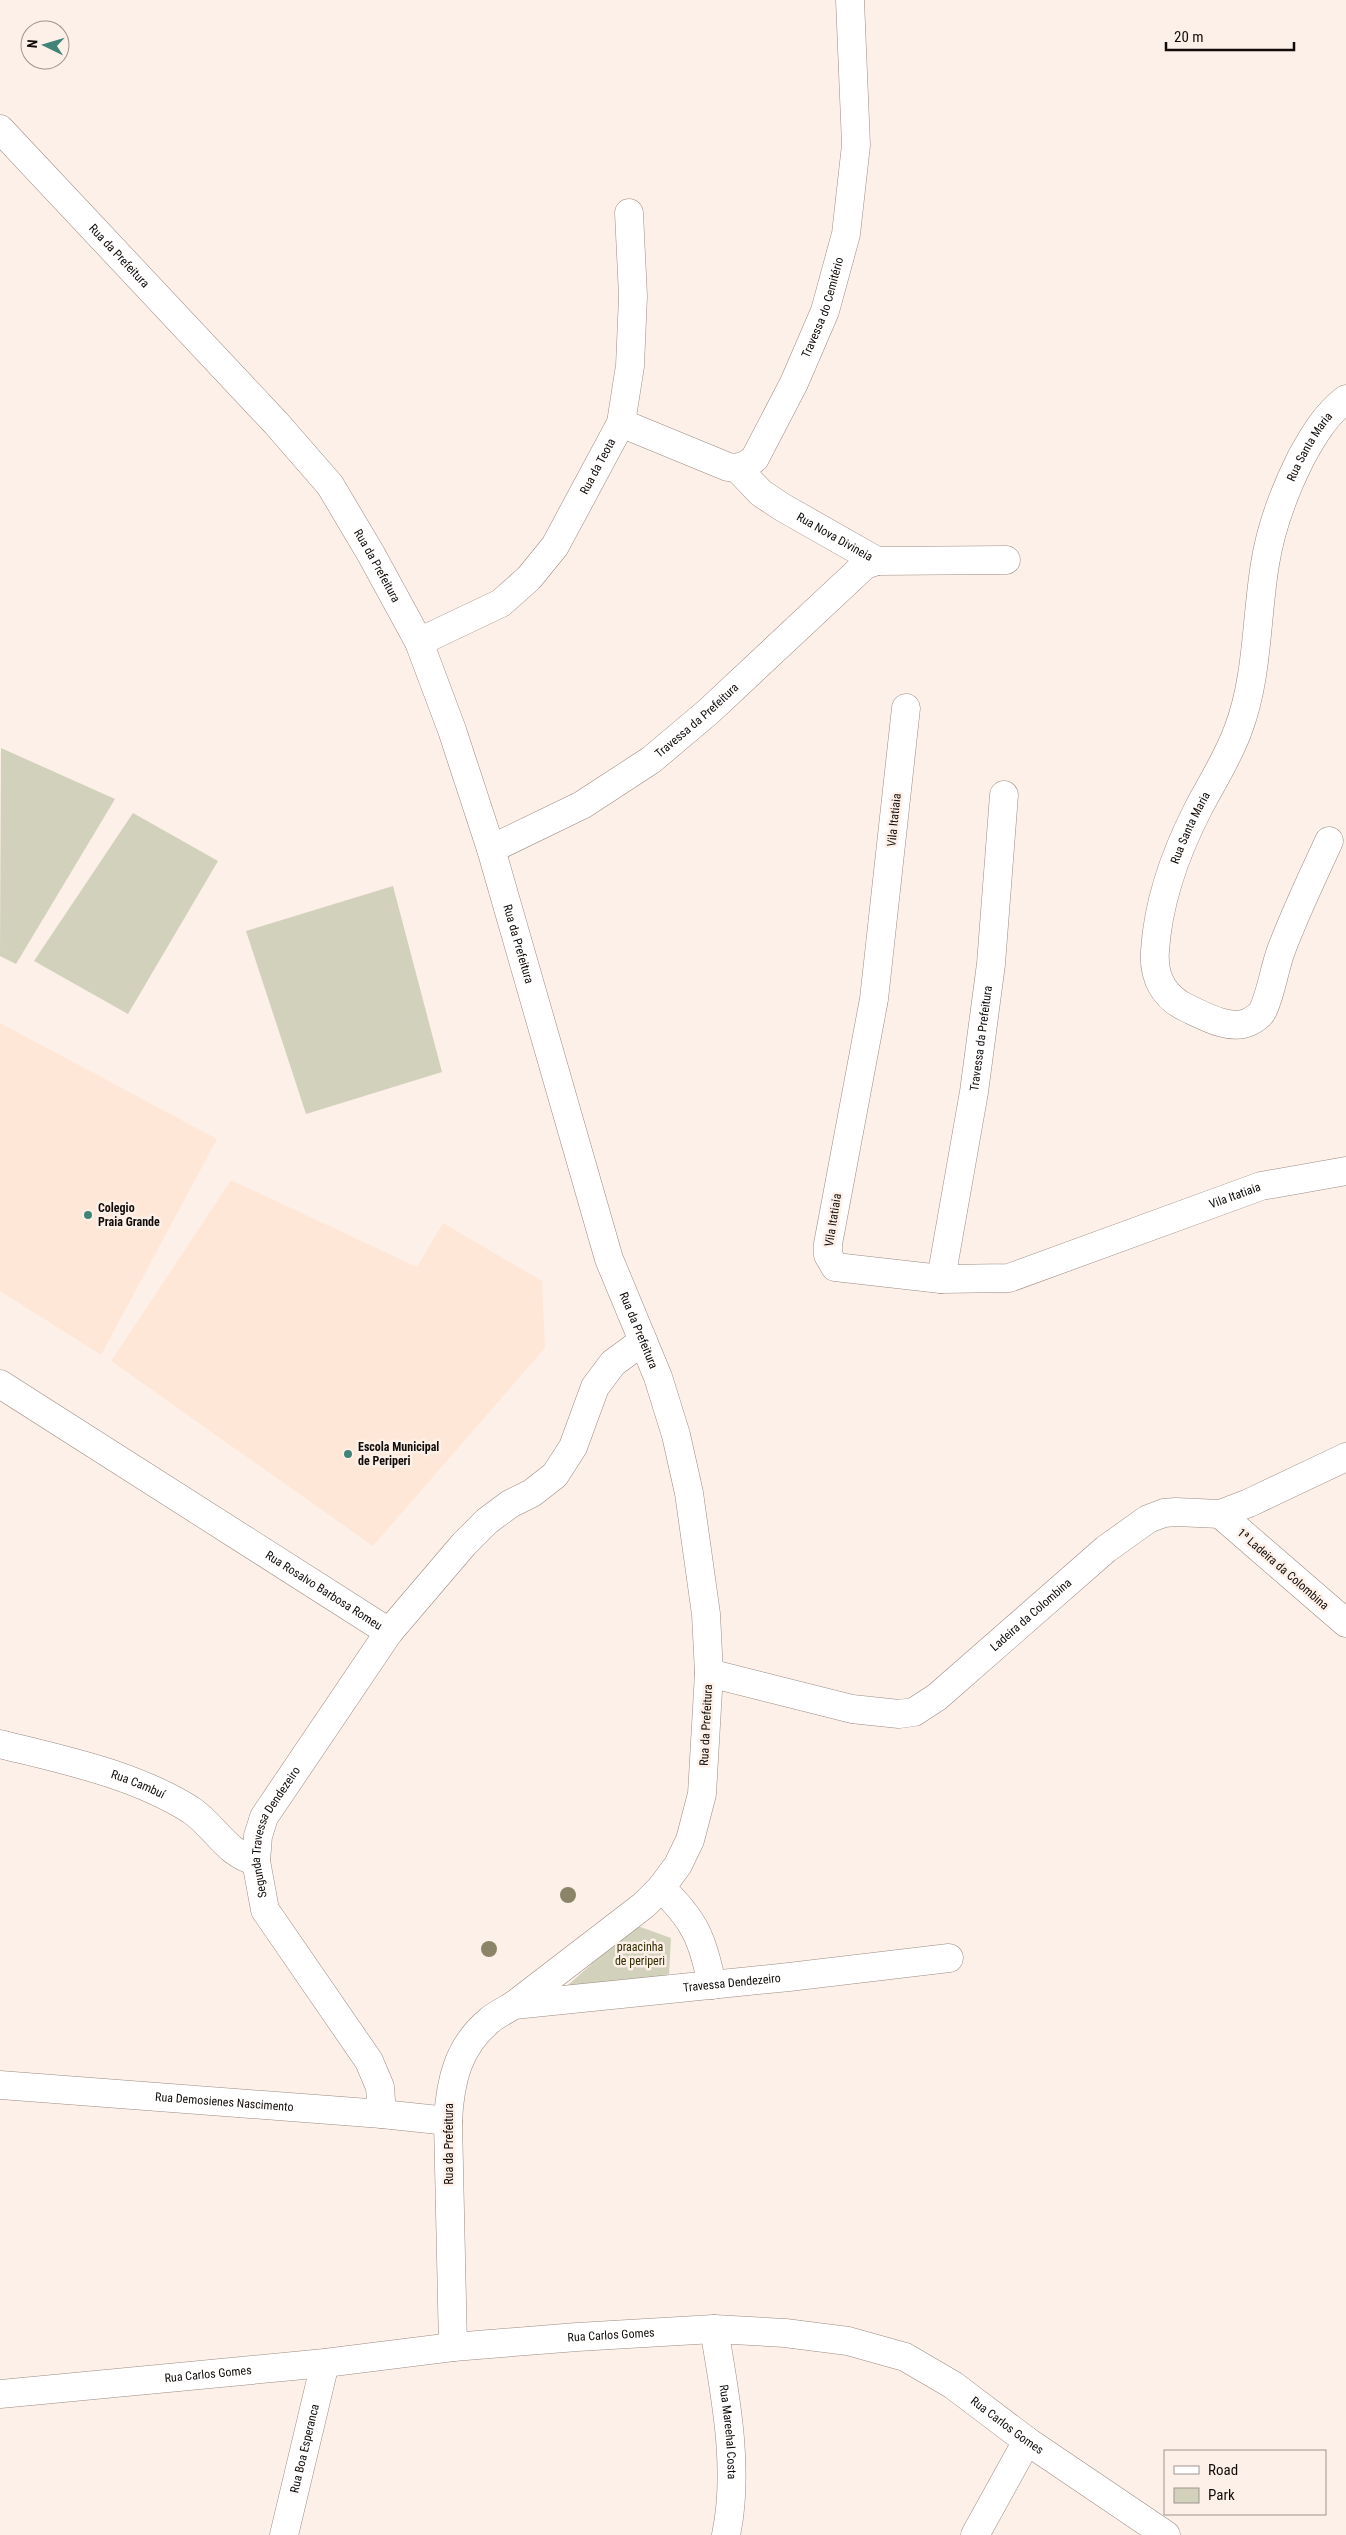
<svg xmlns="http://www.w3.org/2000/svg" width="1346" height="2535" font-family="'Roboto Condensed',sans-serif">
	<rect width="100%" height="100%" fill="#fdf0e8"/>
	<g fill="#ffe7d8">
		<polygon points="0,1023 217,1139 101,1355 0,1291"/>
		<polygon points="231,1180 417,1267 443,1223 542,1281 545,1348 373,1546 111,1361"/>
	</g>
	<g fill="#d2d1bb">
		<polygon points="1,748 115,799 16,964 0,956"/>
		<polygon points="133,813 218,861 128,1014 34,961"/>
		<polygon points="393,886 442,1072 306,1114 246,931"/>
		<polygon points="635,1925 671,1938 669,1974 547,2004"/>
	</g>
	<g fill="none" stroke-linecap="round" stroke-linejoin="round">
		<g stroke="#9b8b82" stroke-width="29">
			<g id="street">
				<path id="s1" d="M 0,129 L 276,423 L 330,485 L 371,554 L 419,642 L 452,730 L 491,849 L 609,1259 L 658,1377 L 676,1435 L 689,1493 L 706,1614 L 709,1673 L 702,1794 L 690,1840 L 678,1865 L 661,1888 L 644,1905 L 514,2005 C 506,2010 497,2014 490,2020 C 458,2046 450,2081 448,2121 L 453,2347"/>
				<path id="s2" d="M 621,423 L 728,467 C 740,469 746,466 755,458 L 794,383 L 825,311 L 846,234 L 856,145 L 850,0"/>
				<path id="s3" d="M 738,469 L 761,493 L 782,507 L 877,561 L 1006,560"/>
				<path id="s4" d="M 419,642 L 501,603 L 529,578 L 555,546 L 621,423 L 630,366 L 633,296 L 629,213"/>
				<path id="s5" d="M 906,708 L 874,999 L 828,1244 L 828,1255 L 835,1267 L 941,1279 L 1009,1278 L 1261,1186 L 1346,1171"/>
				<path id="s6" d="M 1329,841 C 1313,876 1296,911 1282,948 C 1274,968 1272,991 1263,1010 C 1261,1015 1253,1020 1249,1022 C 1230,1031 1204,1016 1187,1008 C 1163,997 1153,976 1155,951 C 1158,903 1176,852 1198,809 C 1212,782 1228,758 1238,730 C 1258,678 1256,618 1265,564 C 1271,526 1284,492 1301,458 C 1313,436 1326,414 1346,399"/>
				<path id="s7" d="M 491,849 L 582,805 L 651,760 L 708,712 L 865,565 L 877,561"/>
				<path id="s8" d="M 941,1279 L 974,1092 L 991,964 L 1004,795"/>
				<path id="s9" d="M 0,1384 L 389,1632"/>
				<polyline points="1220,1514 1346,1623"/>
				<path id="s10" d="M 709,1673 L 852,1709 L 899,1714 L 914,1712 L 937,1697 L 1106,1549 L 1148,1519 L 1164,1513 L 1176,1512 L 1220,1514 L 1249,1503 L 1346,1457"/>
				<path id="s11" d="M 0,1744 C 64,1760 134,1774 191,1810 C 215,1826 227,1855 256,1861"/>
				<path d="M 661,1888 C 695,1920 703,1940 712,1985"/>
				<path id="s12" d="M 514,2005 L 789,1977 L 949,1958"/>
				<path id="s13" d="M 0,2085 L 382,2114 L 448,2121"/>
				<path id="s14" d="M 382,2114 L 380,2087 L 369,2061 L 265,1910 L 256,1861 L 258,1836 L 264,1817 L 389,1632 L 464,1544 L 487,1521 L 510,1504 L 532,1493 L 555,1475 L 573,1447 L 595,1387 L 613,1363 L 643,1341"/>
				<path id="s15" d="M 714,2329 C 725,2394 740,2469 726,2535"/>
				<path id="s16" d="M 0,2394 L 325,2363 L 453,2347 L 577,2337 L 714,2329 L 785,2333 L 848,2341 L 905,2357 L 953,2385 L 1027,2441 L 1166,2535"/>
				<path id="s17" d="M 284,2535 L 325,2363"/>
				<polyline points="975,2535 1027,2441"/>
			</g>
		</g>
		<use href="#street" stroke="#fff" stroke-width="28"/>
	</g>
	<g fill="#8c8468">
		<circle cx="568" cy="1895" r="8"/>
		<circle cx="489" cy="1949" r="8"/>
	</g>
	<g fill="#408478" stroke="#fdf0e8" stroke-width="2">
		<circle cx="88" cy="1215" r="5"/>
		<circle cx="348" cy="1454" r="5"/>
	</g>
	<g text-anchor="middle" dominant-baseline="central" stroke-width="5" stroke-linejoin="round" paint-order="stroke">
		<g font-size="12" fill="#110c09" stroke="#fdf0e8">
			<text stroke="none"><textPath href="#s1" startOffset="174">Rua da Prefeitura</textPath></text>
			<text stroke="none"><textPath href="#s2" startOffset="311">Travessa do Cemitério</textPath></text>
			<text stroke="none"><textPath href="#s6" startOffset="869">Rua Santa Maria</textPath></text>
			<text stroke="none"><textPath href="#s4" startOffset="260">Rua da Teota</textPath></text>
			<text stroke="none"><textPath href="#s3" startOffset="119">Rua Nova Divineia</textPath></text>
			<text stroke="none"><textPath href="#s1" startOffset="579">Rua da Prefeitura</textPath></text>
			<text stroke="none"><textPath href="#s7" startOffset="244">Travessa da Prefeitura</textPath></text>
			<text transform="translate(894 820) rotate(-84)">Vila Itatiaia</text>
			<text stroke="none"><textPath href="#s6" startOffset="465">Rua Santa Maria</textPath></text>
			<text stroke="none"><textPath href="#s1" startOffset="984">Rua da Prefeitura</textPath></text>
			<text stroke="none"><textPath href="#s8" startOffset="244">Travessa da Prefeitura</textPath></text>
			<text stroke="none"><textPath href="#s5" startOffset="982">Vila Itatiaia</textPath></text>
			<text transform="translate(833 1220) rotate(-81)">Vila Itatiaia</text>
			<text stroke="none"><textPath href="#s1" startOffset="1389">Rua da Prefeitura</textPath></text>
			<text transform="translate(1283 1569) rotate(41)">1ª Ladeira da Colombina</text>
			<text stroke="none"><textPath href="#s9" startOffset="384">Rua Rosalvo Barbosa Romeu</textPath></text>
			<text stroke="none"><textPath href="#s10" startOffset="362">Ladeira da Colombina</textPath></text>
			<text transform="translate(706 1725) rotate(-87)">Rua da Prefeitura</text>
			<text stroke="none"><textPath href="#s11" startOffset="144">Rua Cambuí</textPath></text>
			<text stroke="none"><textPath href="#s14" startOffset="322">Segunda Travessa Dendezeiro</textPath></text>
			<text stroke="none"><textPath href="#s12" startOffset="219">Travessa Dendezeiro</textPath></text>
			<text stroke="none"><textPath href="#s13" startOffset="225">Rua Demosienes Nascimento</textPath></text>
			<text transform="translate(449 2144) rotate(-90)">Rua da Prefeitura</text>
			<text stroke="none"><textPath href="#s16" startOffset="614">Rua Carlos Gomes</textPath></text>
			<text stroke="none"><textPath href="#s16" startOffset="209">Rua Carlos Gomes</textPath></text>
			<text stroke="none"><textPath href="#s16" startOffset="1034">Rua Carlos Gomes</textPath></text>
			<text stroke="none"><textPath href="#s15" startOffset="104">Rua Mareehal Costa</textPath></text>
			<text stroke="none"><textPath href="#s17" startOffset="89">Rua Boa Esperanca</textPath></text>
		</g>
		<g font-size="12" font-weight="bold" fill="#110c09" stroke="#fdf0e8" text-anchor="start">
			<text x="98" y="1208">Colegio<tspan x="98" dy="14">Praia Grande</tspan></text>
			<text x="358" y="1447">Escola Municipal<tspan x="358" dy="14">de Periperi</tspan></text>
		</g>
		<g font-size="12" fill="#2f2b00" stroke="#fdf0e8">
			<text x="640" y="1947">praacinha<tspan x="640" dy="14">de periperi</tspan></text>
		</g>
	</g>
	<rect x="1164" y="2450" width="162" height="65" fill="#fdf0e8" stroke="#9f958f"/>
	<rect x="1174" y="2466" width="25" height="8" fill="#ffffff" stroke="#9f958f"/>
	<text x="1208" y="2475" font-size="15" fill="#110c09">Road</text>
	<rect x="1174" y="2488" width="25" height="15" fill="#d2d1bb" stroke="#9f958f"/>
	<text x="1208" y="2500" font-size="15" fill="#110c09">Park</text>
	<g transform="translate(45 45) rotate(275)"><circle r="24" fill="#fdf0e8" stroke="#9f958f"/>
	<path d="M0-4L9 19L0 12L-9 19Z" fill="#408478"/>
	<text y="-8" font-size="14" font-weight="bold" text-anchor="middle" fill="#110c09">N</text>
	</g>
	<path d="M1166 42v8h128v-8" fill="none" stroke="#110c09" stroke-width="2.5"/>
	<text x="1174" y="42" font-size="15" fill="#110c09" stroke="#fdf0e8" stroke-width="4" paint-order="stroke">20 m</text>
</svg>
